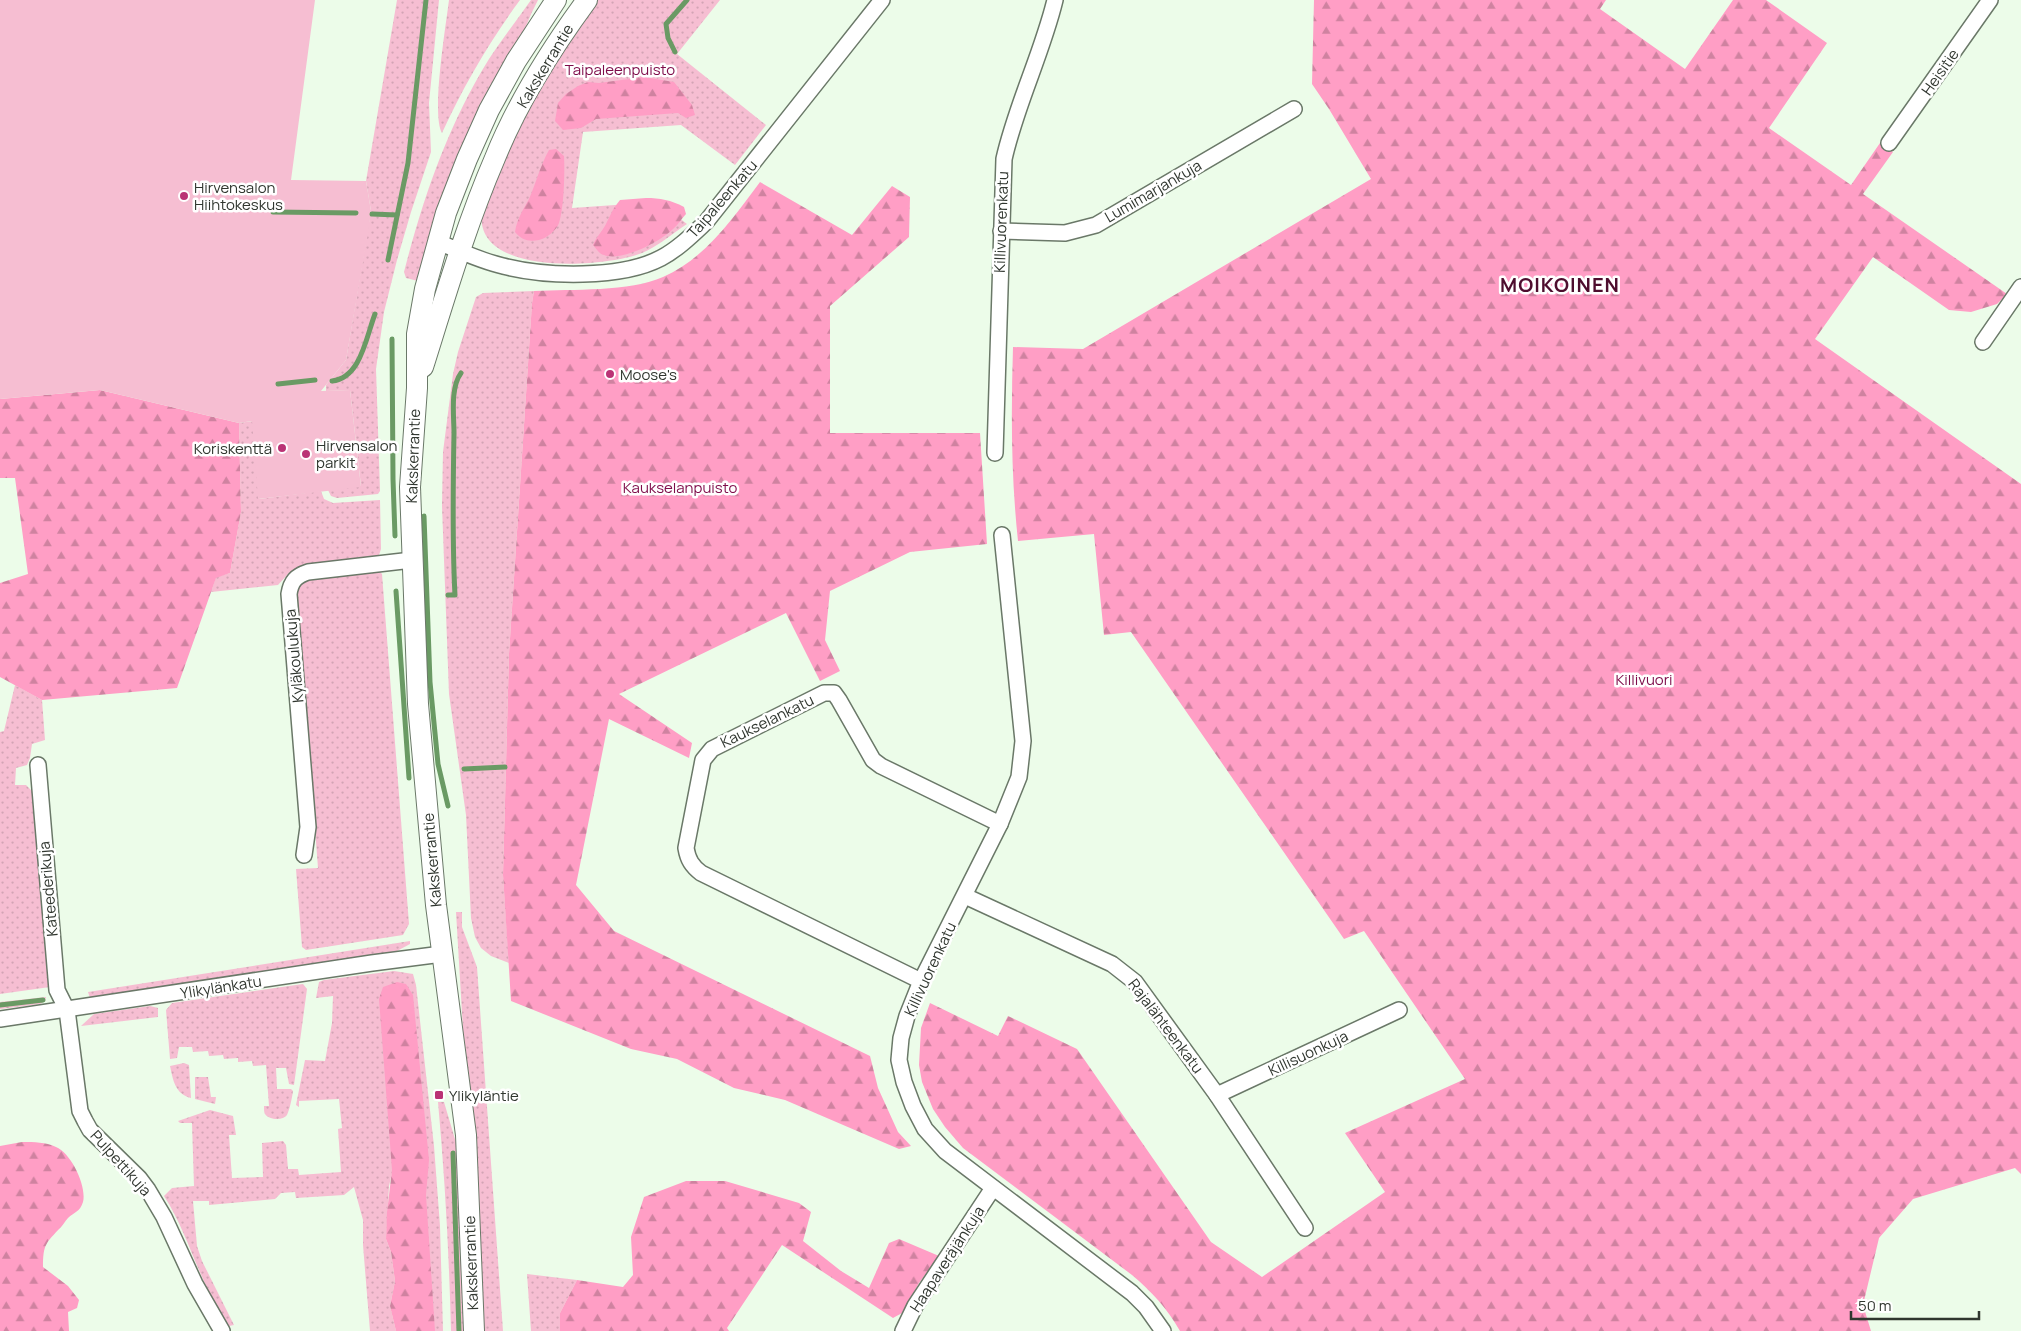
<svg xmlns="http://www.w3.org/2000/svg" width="2021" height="1331" font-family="Manrope,sans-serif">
	<defs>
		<pattern id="grass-dots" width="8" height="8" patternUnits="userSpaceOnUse" patternTransform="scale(1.25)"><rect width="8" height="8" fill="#f6bed2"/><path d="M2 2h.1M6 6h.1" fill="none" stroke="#d3a4b5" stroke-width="1.8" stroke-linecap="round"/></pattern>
		<pattern id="forest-firs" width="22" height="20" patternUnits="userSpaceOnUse" patternTransform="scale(1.25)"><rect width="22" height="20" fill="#ff9ec5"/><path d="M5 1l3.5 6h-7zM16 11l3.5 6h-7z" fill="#cf82a0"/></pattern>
	</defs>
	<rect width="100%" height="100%" fill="#ecfce9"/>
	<g fill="url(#grass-dots)">
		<polygon points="397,0 439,0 429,103 431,152 411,212 397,260 384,312 376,369 380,491 378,494 337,498 331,496 328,490 361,486 350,390 326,391 326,385 346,360 371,211 366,181"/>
		<path d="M 449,0 L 520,0 C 489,42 464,85 442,133 C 431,115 446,25 449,0 Z"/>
		<path d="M 531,0 L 538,0 L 532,12 L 418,281 L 406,278 L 404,272 C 423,198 448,125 489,59 C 502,39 517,20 531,0 Z"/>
		<path d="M 596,0 L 720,0 L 677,54 L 766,125 L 735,165 L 681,125 L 583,132 L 572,208 L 658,202 L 687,224 C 672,234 658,246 642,253 C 604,268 472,277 482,211 L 525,110 Z"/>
		<polygon points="534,291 532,303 509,654 503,875 509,963 491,956 481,948 475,937 471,918 466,815 449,694 442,506 443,452 453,374 458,352 476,297 483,293"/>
		<polygon points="253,421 259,499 321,491 324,499 333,503 380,500 381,549 378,558 298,569 289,573 278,585 211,592 216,577 230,573 241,512 239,423"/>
		<polygon points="379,571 382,574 409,924 403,935 306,950 302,947 296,869 318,868 297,590 305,580 312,578"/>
		<polygon points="15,685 42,700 45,740 32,744 30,758 27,765 16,768 15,785 26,785 32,791 50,987 0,994 0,732 4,731"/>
		<polygon points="456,912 462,912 462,927 477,967 503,1331 481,1331"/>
		<polygon points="410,941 410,944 397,951 327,964 90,998 88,992"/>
		<path d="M 394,971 L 413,974 L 416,985 L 434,1146 L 440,1226 L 443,1331 L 404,1331 L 392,1173 L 389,1186 L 386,1239 L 391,1252 L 395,1281 L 390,1306 L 396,1331 L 370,1331 L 363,1245 L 363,1220 L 354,1187 L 344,1195 L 296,1198 L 295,1192 L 281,1193 L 275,1199 L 209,1205 L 209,1201 L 193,1201 L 197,1246 L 202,1261 L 234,1325 L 229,1326 C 200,1287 190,1236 164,1196 L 172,1188 L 194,1186 L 192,1123 L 180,1123 L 178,1121 L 210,1110 L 233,1116 L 236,1135 L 229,1135 L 232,1178 L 263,1177 L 262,1143 L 283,1141 L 286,1145 L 288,1169 L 298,1169 L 299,1175 L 341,1172 L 338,1129 L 342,1128 L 339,1099 L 299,1101 L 299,1107 L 296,1105 L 305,1060 L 325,1061 L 332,1023 L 333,996 L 316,998 L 319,982 L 324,980 Z"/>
		<path d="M 303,984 L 307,989 L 294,1085 L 289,1084 L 286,1068 L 276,1068 L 277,1089 L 291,1089 L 293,1091 C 292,1098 290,1108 287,1115 C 283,1121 269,1120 265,1114 C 264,1113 264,1108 264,1106 L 269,1106 L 266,1065 L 253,1066 L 252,1061 L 238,1062 L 238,1058 L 224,1059 L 223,1055 L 209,1056 L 208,1051 L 193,1052 L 192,1047 L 179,1047 L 177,1058 L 170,1059 L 166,1010 L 172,1003 Z"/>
		<polygon points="46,997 45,1001 40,1004 0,1009 0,1002"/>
		<polygon points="150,1006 158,1008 158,1017 81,1026 94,1014"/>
		<path d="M 184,1063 L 189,1065 L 191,1098 C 175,1094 173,1080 170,1066 Z"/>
		<polygon points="195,1077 208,1077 211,1097 216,1097 215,1104 195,1099"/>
		<path d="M 438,1102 L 444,1102 L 457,1146 L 464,1331 L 451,1331 C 449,1254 445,1178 438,1102 Z"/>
		<polygon points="527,1274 577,1280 560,1313 560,1331 531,1331"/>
	</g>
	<g fill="url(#forest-firs)">
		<path d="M 1314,0 L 1606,0 L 1600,9 L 1685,69 L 1733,0 L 1766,0 L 1827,43 L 1769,128 L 1851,185 L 1880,143 L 1893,152 L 1863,194 L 2007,294 L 1997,304 L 1971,312 L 1949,310 L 1873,257 L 1815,339 L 2021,484 L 2021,1174 L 2015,1168 L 1913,1199 L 1879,1238 L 1863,1305 L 1871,1331 L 1180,1331 C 1167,1308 1152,1292 1132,1275 L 963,1148 L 945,1127 L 933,1109 L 922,1082 L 919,1065 L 921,1028 L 930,1003 L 998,1036 L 1008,1016 L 1077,1049 L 1211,1242 L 1262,1277 L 1385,1192 L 1345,1133 L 1465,1079 L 1364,931 L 1344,939 L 1131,632 L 1104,635 L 1094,534 L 1018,541 C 1011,476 1011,412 1013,347 L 1083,349 L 1371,179 L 1329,109 L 1312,84 Z"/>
		<polygon points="644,77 674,82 692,105 695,115 686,118 678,113 596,119 581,128 563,130 555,121 558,103 566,94 578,86 588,82 599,83"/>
		<path d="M 556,149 L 564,156 C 565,172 564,208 559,223 C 556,231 547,238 539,240 C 528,242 522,240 515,232 C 517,219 523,210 529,199 C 536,183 540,166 549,150 Z"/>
		<path d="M 760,182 L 852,235 L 892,186 L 910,197 L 909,237 L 830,306 L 830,433 L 980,433 L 987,544 L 910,552 L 830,591 L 825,640 L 840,671 L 820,681 L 786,613 L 619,694 L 692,743 L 689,758 L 609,719 L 576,885 L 614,931 L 870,1056 L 878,1088 L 898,1132 L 911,1146 L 899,1149 L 785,1100 L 734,1088 L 677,1059 L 631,1049 L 511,1001 L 503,875 L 509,654 L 532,303 L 534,291 C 572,289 630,292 663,277 C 706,258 733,218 760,182 Z"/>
		<path d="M 646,198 C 660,198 671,200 684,207 L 686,214 C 681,219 678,225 673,229 C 660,242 621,262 604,255 C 599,254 596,248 593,245 C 596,237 602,232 606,224 C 611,214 612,210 620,200 Z"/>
		<polygon points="100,390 239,423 241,512 230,573 216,578 177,688 42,700 0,677 0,583 28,574 15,478 0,478 0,399"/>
		<polygon points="397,982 406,984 413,995 429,1160 426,1195 435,1331 396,1331 390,1306 395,1281 391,1252 386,1239 387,1212 392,1170 379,999 383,987"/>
		<path d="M 22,1142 C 35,1142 45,1142 56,1147 C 71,1153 87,1186 83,1202 C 80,1212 74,1212 68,1218 C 65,1221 63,1225 61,1227 C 46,1243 43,1244 43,1267 L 68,1286 L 79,1300 L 77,1308 L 68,1312 L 69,1331 L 0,1331 L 0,1146 Z"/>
		<polygon points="686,1181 725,1181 799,1203 811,1212 803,1241 841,1271 869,1288 889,1243 899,1239 939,1256 919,1283 902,1313 893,1318 782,1245 727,1328 729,1331 560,1331 560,1313 577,1280 623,1287 633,1275 631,1237 644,1197"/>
	</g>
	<polygon fill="#f6bed2" points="0,0 315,0 291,180 366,181 371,211 369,227 346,360 321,391 350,390 361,487 258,499 252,421 239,423 100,390 0,399"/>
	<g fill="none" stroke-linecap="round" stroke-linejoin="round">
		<g stroke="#6a9a64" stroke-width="5">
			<polyline points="675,52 668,38 666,24 687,0"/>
			<polyline points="273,212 356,213"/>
			<polyline points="372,214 397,215"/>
			<polyline points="388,260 408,163 426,0"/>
			<polyline points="392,339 393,479 395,536"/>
			<path d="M 332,381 C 361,378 366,337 375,314"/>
			<polyline points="278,384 315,380"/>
			<polyline points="424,516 430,682 438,764 448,806"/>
			<polyline points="396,591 409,778"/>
			<path d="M 448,595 L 455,595 C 452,541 453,487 454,433 C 454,416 450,388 461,373"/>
			<polyline points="464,769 505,767"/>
			<polyline points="0,1005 43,1000"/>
			<polyline points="453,1153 459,1331"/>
		</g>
		<g stroke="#6a7868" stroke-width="18">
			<g id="street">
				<polyline points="1889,143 1990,0"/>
				<polyline points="1001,231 1065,233 1096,225 1294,109"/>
				<path d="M 438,242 C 460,251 481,261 503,266 C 546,277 621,279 661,258 C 678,249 692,235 706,222 L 882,0"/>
				<polyline points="1983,342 2021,287"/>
				<path d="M 995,453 L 1004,159 C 1016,105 1042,54 1055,0"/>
				<polyline points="1002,535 1023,741 1019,777 1000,824 921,981 907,1016 901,1038 899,1060 904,1082 913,1106 925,1129 945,1151 1132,1293 1146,1307 1163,1331"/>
				<polyline points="38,765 57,990 67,1010 80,1111 85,1121 90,1130 139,1178 148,1190 164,1217 195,1284 222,1331"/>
				<path d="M 304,855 L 308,827 L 289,594 C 291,581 296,576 308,572 L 412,560"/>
				<polyline points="965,896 1112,964 1135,982 1217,1095 1305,1228"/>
				<path d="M 921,981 L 701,873 C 692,866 688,860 686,848 L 703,760 L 712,749 L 824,693 L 834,693 L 839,700 L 873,760 L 881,766 L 1000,824"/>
				<polyline points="0,1019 372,963 442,954"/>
				<polyline points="1217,1095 1399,1010"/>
				<polyline points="903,1331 915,1306 993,1188"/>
			</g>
		</g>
		<g stroke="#6a7868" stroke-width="22">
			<g id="secondary">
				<path d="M 423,367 C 445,297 466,225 495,158 C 518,101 551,49 587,0"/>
				<polyline points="474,1331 466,1135 436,905 418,704 410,487 417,388 417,334 425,289 446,213 467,159 489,110 516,61 556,0"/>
			</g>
		</g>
		<use href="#street" stroke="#fff" stroke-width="15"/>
		<use href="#secondary" stroke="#fff" stroke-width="20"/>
	</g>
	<g fill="#ba3375" stroke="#fff" stroke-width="2">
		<circle cx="184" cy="196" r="5"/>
		<circle cx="610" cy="374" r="5"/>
		<circle cx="282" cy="448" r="5"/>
		<circle cx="306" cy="454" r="5"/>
		<rect x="434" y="1090" width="10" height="10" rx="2.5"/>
	</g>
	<g text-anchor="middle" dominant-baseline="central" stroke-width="5" stroke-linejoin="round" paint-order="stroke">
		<g font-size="15" fill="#30362f" stroke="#fff">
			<text transform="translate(545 66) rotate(-59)">Kakskerrantie</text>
			<text transform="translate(1940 72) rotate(-55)">Heisitie</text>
			<text transform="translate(1153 191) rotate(-30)">Lumimarjankuja</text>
			<text transform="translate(722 199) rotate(-49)">Taipaleenkatu</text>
			<text transform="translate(1001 222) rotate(-88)">Killivuorenkatu</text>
			<text transform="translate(413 456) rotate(-88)">Kakskerrantie</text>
			<text transform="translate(294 656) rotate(-95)">Kyläkoulukuja</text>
			<text transform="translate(767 721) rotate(-26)">Kaukselankatu</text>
			<text transform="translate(432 860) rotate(-95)">Kakskerrantie</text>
			<text transform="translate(48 889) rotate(-95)">Kateederikuja</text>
			<text transform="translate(930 969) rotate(-65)">Killivuorenkatu</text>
			<text transform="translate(221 987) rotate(-9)">Ylikylänkatu</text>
			<text transform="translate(1166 1026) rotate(53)">Rajalähteenkatu</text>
			<text transform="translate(1308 1053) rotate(-25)">Killisuonkuja</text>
			<text transform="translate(121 1163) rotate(48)">Pulpettikuja</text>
			<text transform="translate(947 1259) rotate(-57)">Haapaveräjänkuja</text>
			<text transform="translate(471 1263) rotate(-92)">Kakskerrantie</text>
		</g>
		<g font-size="15" fill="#7e0c4a" stroke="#fff">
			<text x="620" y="69">Taipaleenpuisto</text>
			<text x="680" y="487">Kaukselanpuisto</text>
			<text x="1644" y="679">Killivuori</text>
		</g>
		<g font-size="15" fill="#30362f" stroke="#fff" text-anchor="start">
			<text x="194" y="187">Hirvensalon<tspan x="194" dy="17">Hiihtokeskus</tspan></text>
			<text x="620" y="374">Moose's</text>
			<text x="316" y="445">Hirvensalon<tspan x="316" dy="17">parkit</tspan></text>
			<text x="272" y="448" text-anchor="end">Koriskenttä</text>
			<text x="449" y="1095">Ylikyläntie</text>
		</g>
		<g font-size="20" font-weight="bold" letter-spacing="1" fill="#4e0d2e" stroke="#fff">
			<text x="1560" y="284">MOIKOINEN</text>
		</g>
	</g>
	<path d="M1851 1311v8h128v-8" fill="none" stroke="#30362f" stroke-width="2.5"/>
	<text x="1858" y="1311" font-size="15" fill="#30362f" stroke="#ffffff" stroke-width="4" paint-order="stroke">50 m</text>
</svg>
